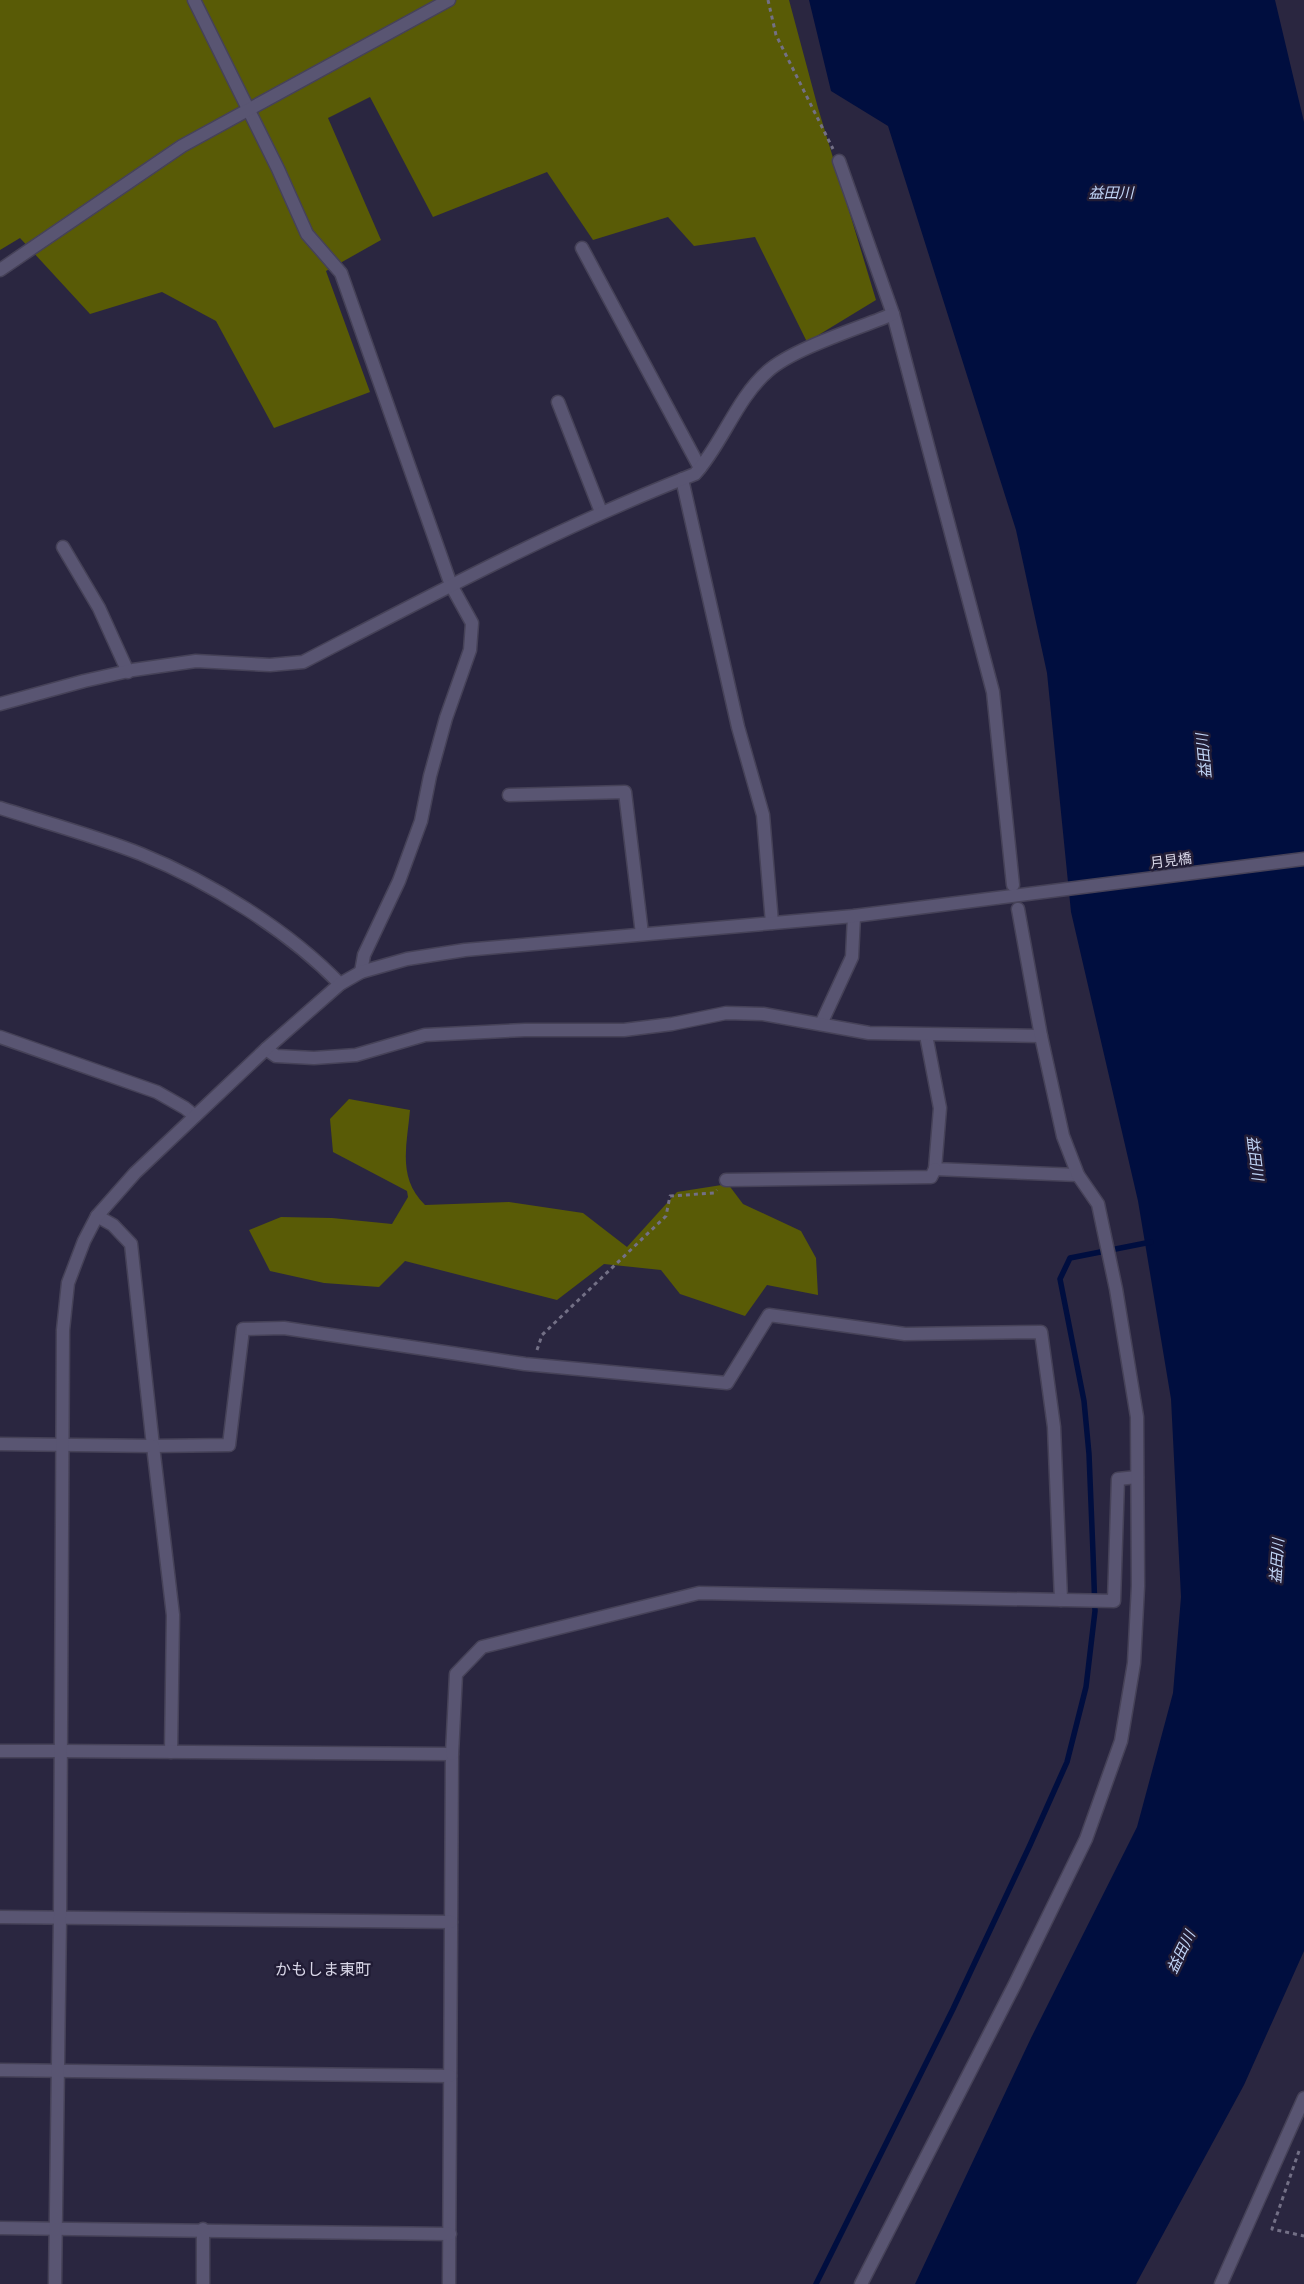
<svg xmlns="http://www.w3.org/2000/svg" width="1304" height="2284" font-family="Figtree,'Noto Sans JP',sans-serif">
	<rect width="100%" height="100%" fill="#2a2640"/>
	<g fill="#595b06">
		<polygon points="0,0 789,0 818,108 876,300 807,342 755,237 694,246 668,217 593,240 547,172 433,217 370,97 328,118 381,240 326,271 370,392 274,428 216,321 162,292 90,314 20,238 0,250"/>
		<path d="M 349,1099 L 410,1110 C 407,1145 397,1178 425,1205 L 509,1202 L 583,1213 L 627,1247 L 677,1192 L 728,1184 L 743,1204 L 801,1231 L 816,1258 L 818,1295 L 767,1285 L 745,1316 L 680,1294 L 661,1270 L 604,1264 L 557,1300 L 405,1261 L 379,1287 L 324,1283 L 270,1271 L 249,1230 L 281,1217 L 332,1218 L 392,1224 L 408,1197 L 407,1191 L 333,1152 L 330,1119 Z"/>
	</g>
	<polygon fill="#000e3f" points="809,0 1275,0 1304,122 1304,1951 1244,2085 1136,2284 915,2284 1031,2038 1137,1827 1173,1693 1181,1597 1171,1399 1138,1201 1071,912 1047,673 1016,530 888,126 831,91"/>
	<g fill="none" stroke-linecap="round" stroke-linejoin="round">
		<polyline stroke="#000e3f" stroke-width="5.5" points="816,2284 953,2009 1030,1845 1067,1762 1086,1687 1095,1611 1093,1553 1089,1454 1084,1401 1060,1279 1070,1258 1151,1242"/>
		<g stroke="#464258" stroke-width="15">
			<g id="minor">
				<polyline points="194,0 278,169 307,234 341,273 451,585 472,623 470,650 446,718 430,776 421,821 399,881 364,955 361,972"/>
				<polyline points="839,161 893,314 993,692 1013,885"/>
				<polyline points="582,248 700,468"/>
				<polyline points="0,270 182,146 449,0"/>
				<polyline points="558,402 601,512"/>
				<polyline points="682,479 738,727 763,815 772,923"/>
				<polyline points="63,547 99,608 128,672"/>
				<path d="M 0,704 L 84,681 L 133,670 L 196,661 L 270,665 L 303,662 C 432,595 559,527 695,474 C 723,443 736,399 768,371 C 794,348 860,328 893,314"/>
				<polyline points="509,795 625,792 642,934"/>
				<polyline points="821,1024 852,957 854,916"/>
				<polyline points="926,1035 940,1108 935,1169 1078,1175"/>
				<polyline points="0,1037 157,1092 185,1108 195,1116"/>
				<polyline points="266,1049 276,1056 314,1058 356,1055 425,1035 525,1030 624,1030 672,1024 726,1013 763,1014 869,1033 1041,1036"/>
				<polyline points="726,1180 931,1177 935,1169"/>
				<polyline points="97,1216 113,1225 131,1244 153,1446 229,1445 243,1329 284,1328 525,1364 727,1383 769,1315 905,1334 1041,1332 1054,1427 1061,1600"/>
				<polyline points="0,1444 153,1446 173,1615 171,1752"/>
				<polyline points="60,1751 452,1754 449,2284"/>
				<polyline points="452,1754 456,1674 482,1647 699,1593 1114,1601 1118,1479 1137,1477"/>
				<polyline points="0,1917 451,1922"/>
				<polyline points="0,2070 450,2076"/>
				<polyline points="0,2228 450,2234"/>
				<polyline points="203,2229 203,2284"/>
				<polyline points="861,2284 1015,1984 1086,1839 1121,1741 1134,1663 1138,1586 1137,1417 1116,1289 1098,1204 1078,1175 1063,1136 1041,1036 1018,909"/>
				<polyline points="1221,2284 1304,2098"/>
			</g>
		</g>
		<g stroke="#464258" stroke-width="15">
			<g id="tertiary">
				<path d="M 0,808 C 47,823 95,836 141,854 C 210,882 288,930 340,984"/>
				<polyline points="0,1751 60,1751"/>
				<polyline points="55,2284 60,1918 63,1330 68,1283 84,1241 97,1216 135,1173 266,1049 340,984 361,972 407,959 465,950 854,916 1304,859"/>
			</g>
		</g>
		<g stroke="#737086" stroke-width="3" stroke-dasharray="4 4" stroke-linecap="butt">
			<polyline points="768,0 776,35 833,149"/>
			<polyline points="537,1350 542,1335 666,1216 670,1196 714,1193 717,1190"/>
			<polyline points="1299,2151 1272,2229 1304,2236"/>
		</g>
		<use href="#minor" stroke="#595572" stroke-width="12"/>
		<use href="#tertiary" stroke="#595572" stroke-width="12"/>
	</g>
	<g text-anchor="middle" dominant-baseline="central" stroke-width="5" stroke-linejoin="round" paint-order="stroke">
		<g font-size="14" fill="#d8d6e7" stroke="#211c35">
			<text transform="translate(1171 861) rotate(-7)">月見橋</text>
		</g>
		<g font-size="15" font-style="italic" fill="#c1d5f7" stroke="#211c35">
			<text x="1111" y="193">益田川</text>
			<text transform="translate(1204 756) rotate(-95)">益田川</text>
			<text transform="translate(1255 1158) rotate(83)">益田川</text>
			<text transform="translate(1277 1561) rotate(-86)">益田川</text>
			<text transform="translate(1181 1952) rotate(-64)">益田川</text>
		</g>
		<g font-size="16" fill="#d8d6e7" stroke="#211c35">
			<text x="323" y="1969">かもしま東町</text>
		</g>
	</g>
</svg>
